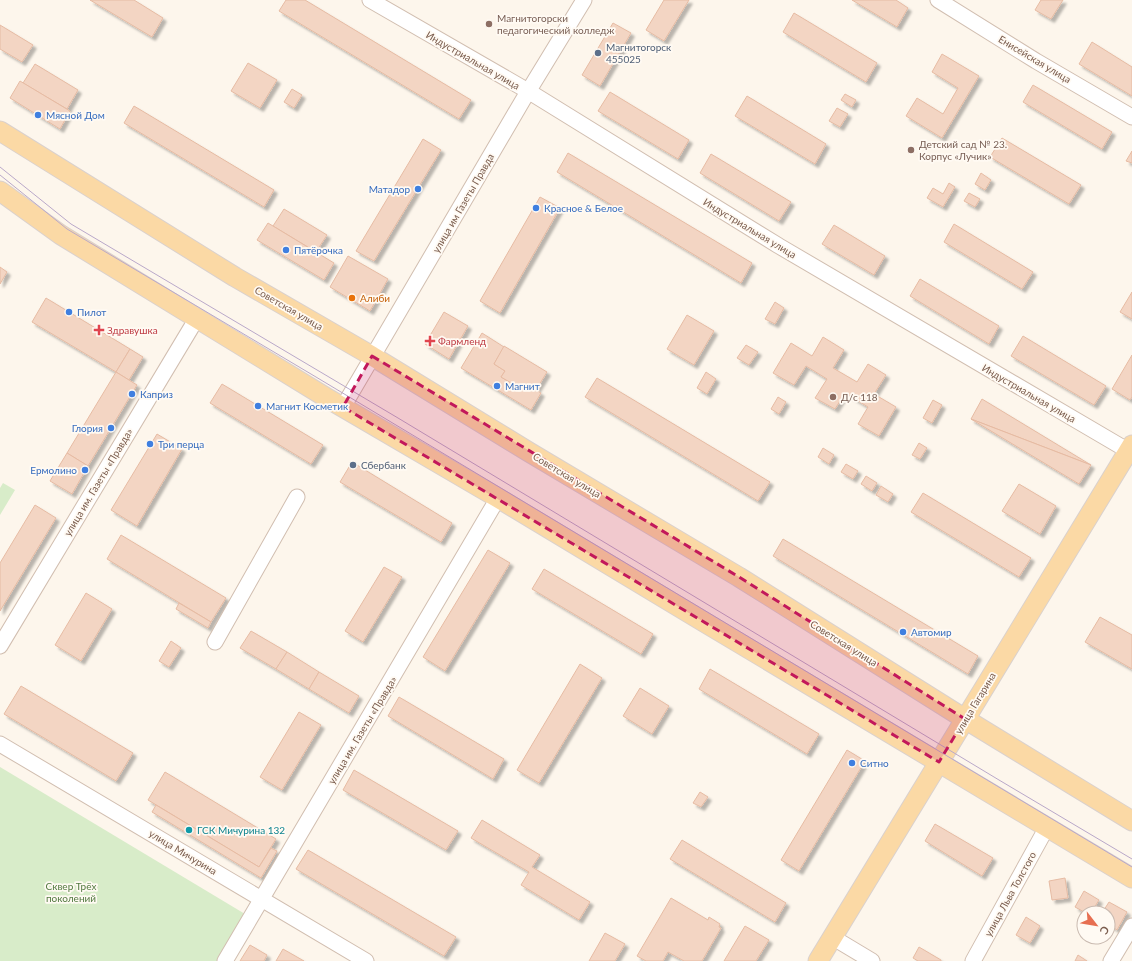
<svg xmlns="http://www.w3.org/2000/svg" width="1132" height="961" font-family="Lato,sans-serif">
	<defs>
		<filter id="shadow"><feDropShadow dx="3.5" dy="3.5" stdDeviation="1" flood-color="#0004"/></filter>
	</defs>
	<rect width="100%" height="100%" fill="#fdf6ec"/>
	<g fill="#d8ecc9">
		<polygon points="3,483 15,490 0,515 0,488"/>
		<polygon points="0,767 245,914 217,961 0,961"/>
	</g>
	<g fill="#f3d5c3" stroke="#e6bba3" filter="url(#shadow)">
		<polygon points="90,0 134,0 163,18 152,37"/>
		<polygon points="286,0 305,0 471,100 459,119 279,11"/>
		<polygon points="664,0 689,0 664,41 646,30"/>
		<polygon points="852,0 896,0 908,8 897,27"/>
		<polygon points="1041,0 1063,0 1051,19 1035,10"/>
		<polygon points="794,13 877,63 866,82 783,32"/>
		<polygon points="613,23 631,33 600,86 582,75"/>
		<polygon points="0,25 33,45 22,62 0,49"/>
		<polygon points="1092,42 1132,67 1132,96 1079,64"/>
		<polygon points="942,54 979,76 942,138 906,116 917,98 943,114 958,88 932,72"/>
		<polygon points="248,63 277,80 260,108 231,91"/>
		<polygon points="35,64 78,90 67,109 23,83"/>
		<polygon points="20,81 70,111 60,129 10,98"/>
		<polygon points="1033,85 1112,132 1102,149 1023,102"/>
		<polygon points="292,89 302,95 294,108 284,102"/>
		<polygon points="610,92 689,140 678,159 598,111"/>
		<polygon points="845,94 856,100 852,107 841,100"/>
		<polygon points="747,96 826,144 815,164 735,116"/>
		<polygon points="134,106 274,190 264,207 124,123"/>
		<polygon points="837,108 848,114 840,127 829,121"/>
		<polygon points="1002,138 1081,185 1069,204 990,157"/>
		<polygon points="423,139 441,150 374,261 356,251"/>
		<polygon points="1132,151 1132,163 1126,161"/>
		<polygon points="568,153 752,263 741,283 557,172"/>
		<polygon points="711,154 791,202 779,221 700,173"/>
		<polygon points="981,173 991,180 985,190 975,184"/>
		<polygon points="949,183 955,187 943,207 927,198 933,188 943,194"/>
		<polygon points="969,193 980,199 975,207 964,201"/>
		<polygon points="540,197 560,208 500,313 480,301"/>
		<polygon points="284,209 327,235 316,252 273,226"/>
		<polygon points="268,223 334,263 324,280 257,240"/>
		<polygon points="954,224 1033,272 1022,289 944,242"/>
		<polygon points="834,225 885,256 874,275 822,244"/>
		<polygon points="348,256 388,279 370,311 330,287"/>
		<polygon points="0,267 7,272 0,284"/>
		<polygon points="920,279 999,326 989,344 910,296"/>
		<polygon points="1132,292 1132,319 1120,312"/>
		<polygon points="46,298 130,349 116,372 32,322"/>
		<polygon points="775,302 784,308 775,324 765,319"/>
		<polygon points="444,312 468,326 449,359 425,344"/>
		<polygon points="687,315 714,331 694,365 667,349"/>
		<polygon points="482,333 504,347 494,364 505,371 501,377 523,390 526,384 541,393 531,410 461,368"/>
		<polygon points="1023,336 1106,386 1094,405 1011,356"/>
		<polygon points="823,337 844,350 833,368 857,382 868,364 886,375 874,394 896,407 879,436 858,424 868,407 845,393 835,409 815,398 827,379 806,366 794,385 773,373 791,343 812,356"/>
		<polygon points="746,345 758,352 749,365 737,358"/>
		<polygon points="504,346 547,372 536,390 526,384 523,390 501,377 505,371 494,364"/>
		<polygon points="130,349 143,357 129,380 116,372"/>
		<polygon points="1132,355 1132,397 1130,400 1112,389"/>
		<polygon points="116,372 137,385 88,466 67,453"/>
		<polygon points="706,372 716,379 707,394 697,388"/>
		<polygon points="597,378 770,482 758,501 585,397"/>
		<polygon points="222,384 323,445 311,464 210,403"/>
		<polygon points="778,397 786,402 779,414 771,409"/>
		<polygon points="982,399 1091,465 971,419"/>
		<polygon points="933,400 942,405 932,423 923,418"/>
		<polygon points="971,419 1091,465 1079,484"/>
		<polygon points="157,434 182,449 137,526 111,510"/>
		<polygon points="919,443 927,448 920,459 912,455"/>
		<polygon points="823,448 834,455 829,464 818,457"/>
		<polygon points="67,453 88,466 72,494 50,481"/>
		<polygon points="352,462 452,523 441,542 340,482"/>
		<polygon points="846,464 858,471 853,479 841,472"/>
		<polygon points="866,476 877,483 872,491 861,484"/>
		<polygon points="1019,484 1056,506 1040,534 1002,511"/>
		<polygon points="881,486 893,494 888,502 876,495"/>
		<polygon points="923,493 1031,558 1019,577 911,512"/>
		<polygon points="35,505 56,518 0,611 0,563"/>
		<polygon points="121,535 226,598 211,622 107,559"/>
		<polygon points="783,539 978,656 968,674 773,556"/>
		<polygon points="488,550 510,563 445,671 423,657"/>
		<polygon points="384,567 402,577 363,642 345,631"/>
		<polygon points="544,569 653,634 641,654 532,589"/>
		<polygon points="86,593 112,609 81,661 55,645"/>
		<polygon points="179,603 211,622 208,628 176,609"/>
		<polygon points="1100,617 1132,635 1132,669 1085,642"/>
		<polygon points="251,631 287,652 276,669 240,648"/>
		<polygon points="171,641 181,648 169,667 159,661"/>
		<polygon points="287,652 319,672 309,689 276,669"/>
		<polygon points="580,664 602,678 539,783 517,770"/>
		<polygon points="710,669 819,734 807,754 699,689"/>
		<polygon points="319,672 359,696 349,713 309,689"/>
		<polygon points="21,686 133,753 116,781 4,714"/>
		<polygon points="640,688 669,706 652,734 623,716"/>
		<polygon points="399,697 504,759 493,779 388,716"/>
		<polygon points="299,712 321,725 282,790 260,777"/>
		<polygon points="847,750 865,761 799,871 781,860"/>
		<polygon points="354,770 458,831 446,850 343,790"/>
		<polygon points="165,772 276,839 259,867 148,800"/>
		<polygon points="700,792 708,797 701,807 693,803"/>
		<polygon points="156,805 259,867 271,848 277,851 261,878 152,812"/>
		<polygon points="482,820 540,855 532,867 590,902 579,920 521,885 529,872 471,838"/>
		<polygon points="935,824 993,858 982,876 925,841"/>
		<polygon points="682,840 786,903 775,922 670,859"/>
		<polygon points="308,850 456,937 444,956 296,869"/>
		<polygon points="1065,878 1068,898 1052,900 1049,881"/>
		<polygon points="1084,891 1099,900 1091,913 1086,913 1075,907"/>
		<polygon points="671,898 708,920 709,917 720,924 719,927 721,928 702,961 684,961 668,952 663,961 646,961 637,956"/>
		<polygon points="1109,902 1127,912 1117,930 1108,924 1108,913 1102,913"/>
		<polygon points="1026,917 1040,926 1030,943 1016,935"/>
		<polygon points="745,926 769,940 756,961 724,961"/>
		<polygon points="605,933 625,944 615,961 589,961"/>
		<polygon points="250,945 267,955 264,961 240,961"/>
		<polygon points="919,947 941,960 941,961 918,961 913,958"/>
		<polygon points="283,949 304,961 276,961"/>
		<polygon points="1078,955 1087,961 1075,961"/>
	</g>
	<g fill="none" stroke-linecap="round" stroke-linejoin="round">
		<g stroke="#d1beb0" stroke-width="17">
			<g id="minor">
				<polyline points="370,0 528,91 779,246 1132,453"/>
				<polyline points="938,0 1036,61 1132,117"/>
				<polyline points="343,407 523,100 584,0"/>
				<polyline points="215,642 297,497"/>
				<polyline points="0,646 197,318"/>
				<polyline points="0,744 366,961"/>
				<polyline points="832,937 872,961"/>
				<polyline points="225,961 498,498"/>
				<polyline points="973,961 1047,827"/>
				<polyline points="1111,961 1132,926"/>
			</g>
		</g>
		<g stroke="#dad1cd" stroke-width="21">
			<g id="major">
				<polyline points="0,131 235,277 372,356 529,452 739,577 965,719 1132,821"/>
				<polyline points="0,191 61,235 327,398 498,498 704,622 1132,878"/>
				<polyline points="818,961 1132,445"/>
			</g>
		</g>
		<use href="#minor" stroke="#fff" stroke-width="15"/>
		<use href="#major" stroke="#fbd9a5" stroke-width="19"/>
		<g stroke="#b9a8c9" stroke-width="1">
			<polyline points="0,167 71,224 398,418 999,780 1132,859"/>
			<polyline points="0,175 67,229 316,377 1132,867"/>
		</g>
	</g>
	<path fill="#c2185b" fill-opacity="0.2" stroke="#c2185b" stroke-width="3" stroke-dasharray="8 5" stroke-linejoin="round" d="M 372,356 L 739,577 L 965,719 L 939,762 L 343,407 Z"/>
	<g fill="#8d6e63" stroke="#fffaf3" stroke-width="1.5">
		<circle cx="489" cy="24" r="4"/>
		<circle cx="911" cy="150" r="4"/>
		<circle cx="833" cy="397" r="4"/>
	</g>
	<g fill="#5c6f8a" stroke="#fffaf3" stroke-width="1.5">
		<circle cx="598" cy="53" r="4"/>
		<circle cx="353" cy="465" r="4"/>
	</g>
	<g fill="#3f7fe0" stroke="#fffaf3" stroke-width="1.5">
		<circle cx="38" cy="115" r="4"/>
		<circle cx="418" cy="189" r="4"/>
		<circle cx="536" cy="208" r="4"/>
		<circle cx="286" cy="250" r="4"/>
		<circle cx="69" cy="312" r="4"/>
		<circle cx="497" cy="386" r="4"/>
		<circle cx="132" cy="394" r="4"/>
		<circle cx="258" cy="406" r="4"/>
		<circle cx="111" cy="428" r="4"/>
		<circle cx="150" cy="444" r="4"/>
		<circle cx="85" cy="470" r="4"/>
		<circle cx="903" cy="632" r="4"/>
		<circle cx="852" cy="763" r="4"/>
	</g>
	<circle fill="#e8710a" stroke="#fffaf3" stroke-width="1.5" cx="352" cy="298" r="4"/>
	<g fill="#e0444e" stroke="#fffaf3" stroke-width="1.5">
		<path d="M97 324h4v4h4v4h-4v4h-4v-4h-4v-4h4z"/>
		<path d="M428 335h4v4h4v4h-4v4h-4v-4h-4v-4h4z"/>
	</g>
	<circle fill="#0f9aa8" stroke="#fffaf3" stroke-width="1.5" cx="189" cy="830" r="4"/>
	<g text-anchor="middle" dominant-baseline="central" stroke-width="3.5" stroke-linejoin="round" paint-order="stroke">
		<g font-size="10" fill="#785e54" stroke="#fffaf3" text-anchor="start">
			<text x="497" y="18">Магнитогорски<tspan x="497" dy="12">педагогический колледж</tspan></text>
			<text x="919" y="144">Детский сад № 23.<tspan x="919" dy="12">Корпус «Лучик»</tspan></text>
			<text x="841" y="397">Д/с 118</text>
		</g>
		<g font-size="10" fill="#4e5e75" stroke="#fffaf3" text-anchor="start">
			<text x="606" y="47">Магнитогорск<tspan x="606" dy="12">455025</tspan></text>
			<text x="361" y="465">Сбербанк</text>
		</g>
		<g font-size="10" fill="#7a5c4d" stroke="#fffaf3">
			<text transform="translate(1035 59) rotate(31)">Енисейская улица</text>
			<text transform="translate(473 60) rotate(30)">Индустриальная улица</text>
			<text transform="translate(463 203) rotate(-60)">улица им Газеты Правда</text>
			<text transform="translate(750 228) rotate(31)">Индустриальная улица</text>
			<text transform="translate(289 308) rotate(30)">Советская улица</text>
			<text transform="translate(1029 393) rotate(30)">Индустриальная улица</text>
			<text transform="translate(567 475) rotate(31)">Советская улица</text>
			<text transform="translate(98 482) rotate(-59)">улица им. Газеты «Правда»</text>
			<text transform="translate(844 643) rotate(32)">Советская улица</text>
			<text transform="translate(975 703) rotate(-59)">улица Гагарина</text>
			<text transform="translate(362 730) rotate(-59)">улица им. Газеты «Правда»</text>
			<text transform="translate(183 852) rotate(31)">улица Мичурина</text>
			<text transform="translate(1010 894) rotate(-61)">улица Льва Толстого</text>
		</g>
		<g font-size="10" fill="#366cbe" stroke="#fffaf3" text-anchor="start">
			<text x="46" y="115">Мясной Дом</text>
			<text x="410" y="189" text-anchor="end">Матадор</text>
			<text x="544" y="208">Красное &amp; Белое</text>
			<text x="294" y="250">Пятёрочка</text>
			<text x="77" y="312">Пилот</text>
			<text x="505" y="386">Магнит</text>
			<text x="140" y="394">Каприз</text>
			<text x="266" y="406">Магнит Косметик</text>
			<text x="103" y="428" text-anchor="end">Глория</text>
			<text x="158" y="444">Три перца</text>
			<text x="77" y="470" text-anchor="end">Ермолино</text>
			<text x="911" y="632">Автомир</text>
			<text x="860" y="763">Ситно</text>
		</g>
		<g font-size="10" fill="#c56008" stroke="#fffaf3" text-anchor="start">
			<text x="360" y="298">Алиби</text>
		</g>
		<g font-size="10" fill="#be3a42" stroke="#fffaf3" text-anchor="start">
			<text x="107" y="330">Здравушка</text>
			<text x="438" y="341">Фармленд</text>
		</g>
		<g font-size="10" fill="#0d838f" stroke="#fffaf3" text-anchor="start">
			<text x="197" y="830">ГСК Мичурина 132</text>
		</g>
		<g font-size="10" fill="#537a41" stroke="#fffaf3">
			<text x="71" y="886">Сквер Трёх<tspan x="71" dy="12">поколений</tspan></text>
		</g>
	</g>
	<g transform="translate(1096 925) rotate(121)"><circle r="19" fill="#fffaf3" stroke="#cabbb1"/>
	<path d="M0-3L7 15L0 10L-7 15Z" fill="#e76f51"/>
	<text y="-6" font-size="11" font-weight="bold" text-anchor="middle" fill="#7a5c4d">С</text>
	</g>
</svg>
